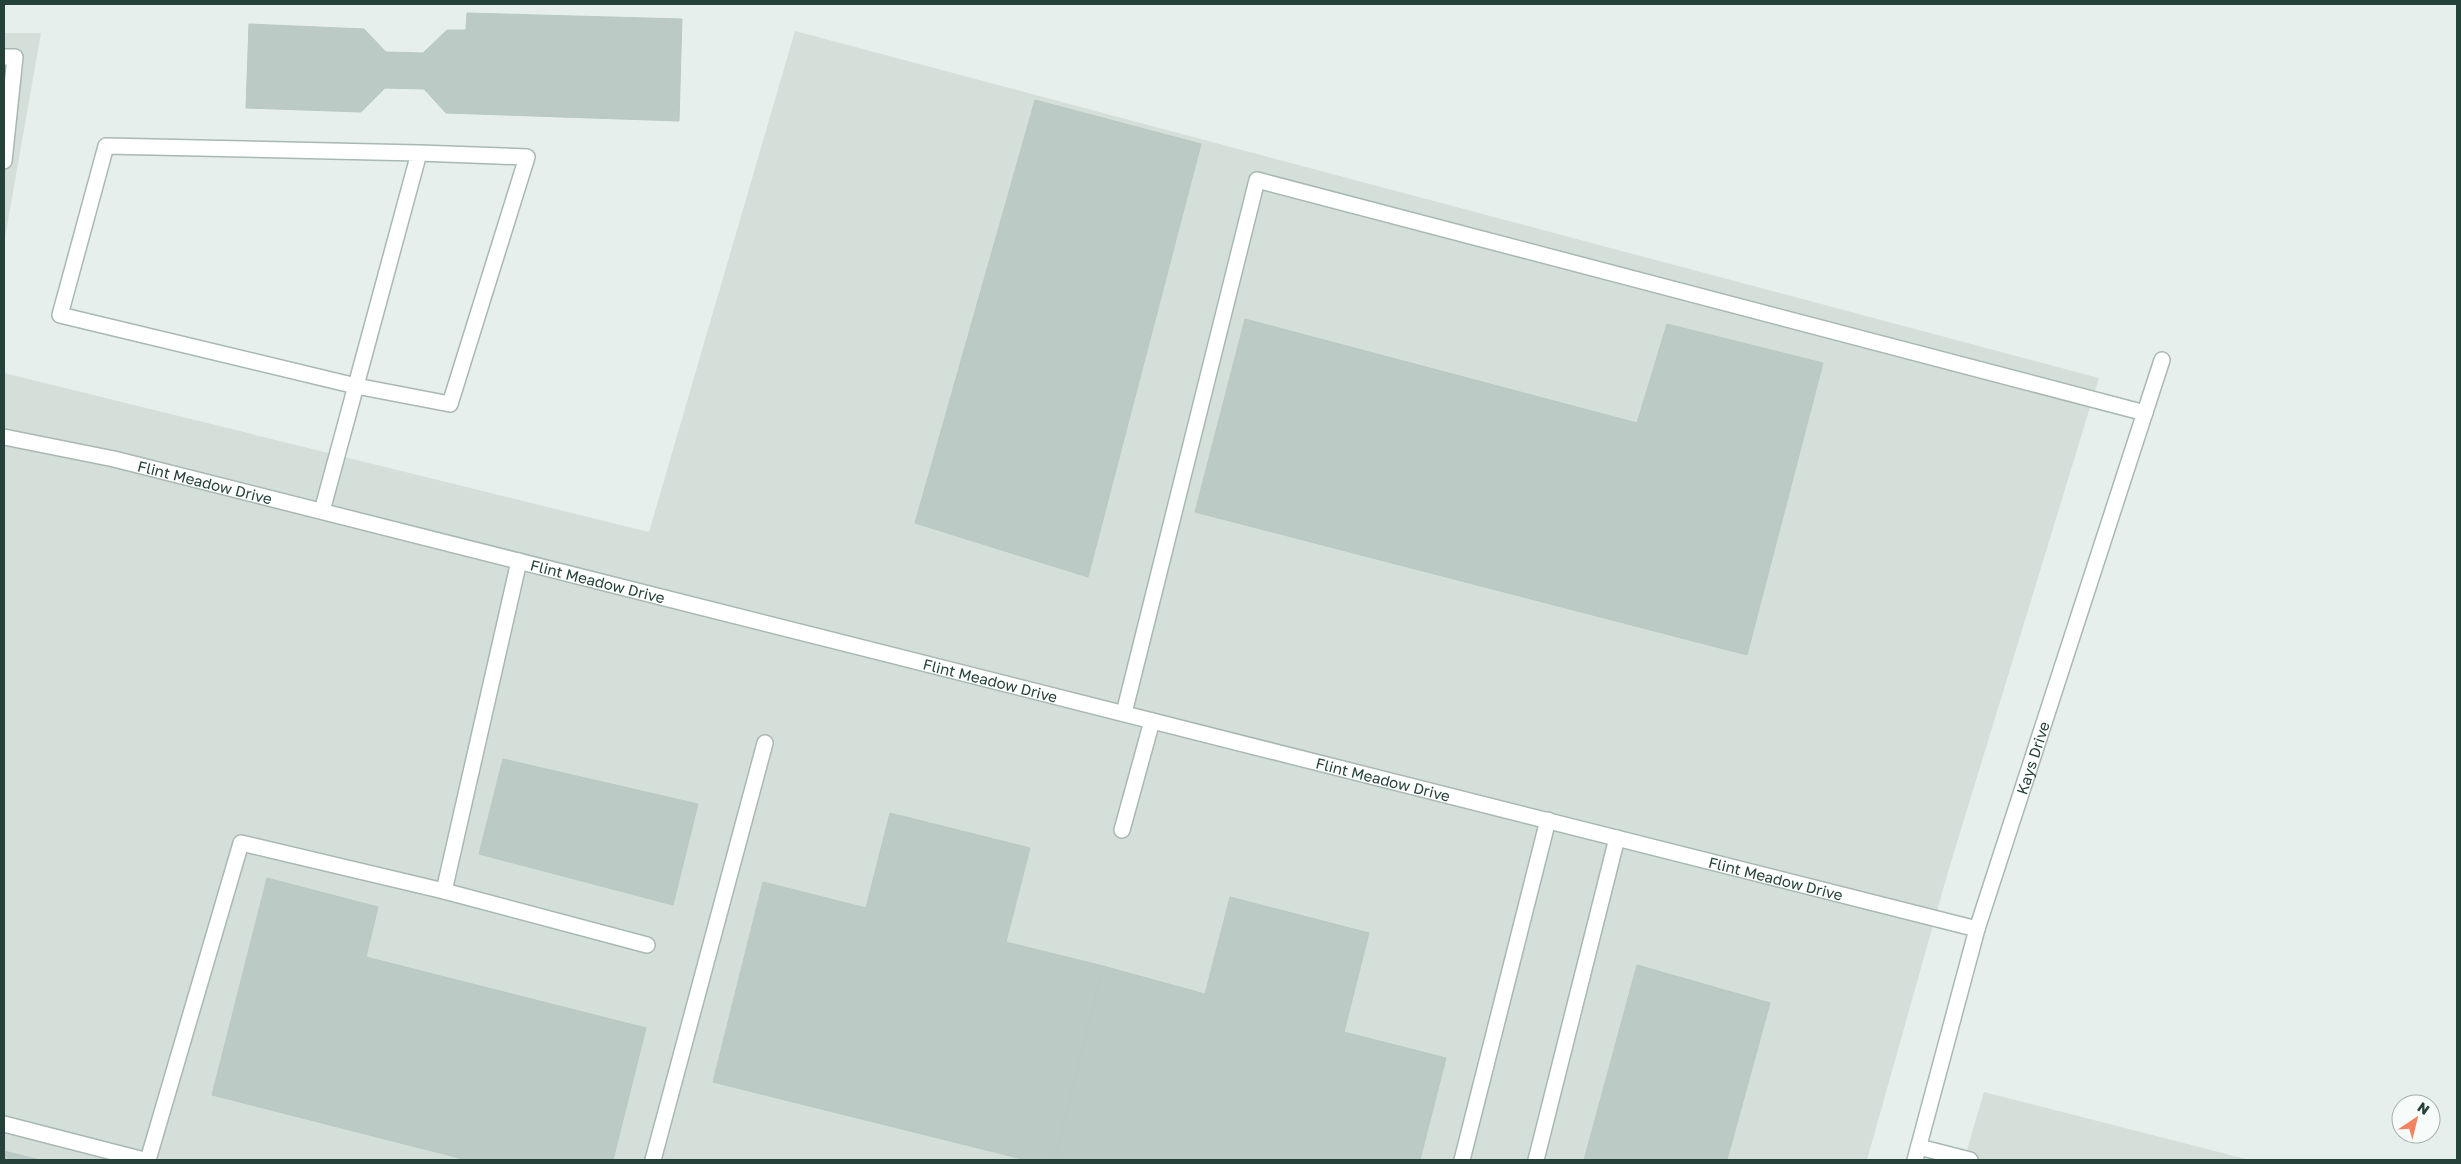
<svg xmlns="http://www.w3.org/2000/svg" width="2461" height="1164" font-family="'Golos Text',sans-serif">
	<rect width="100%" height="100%" fill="#e6efeb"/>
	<g fill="#d4dfda">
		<polygon points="795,31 2099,378 1948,872 1867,1160 4,1160 4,373 649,532"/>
		<polygon points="4,33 41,33 4,243"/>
		<polygon points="1984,1092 2250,1160 1964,1160"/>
	</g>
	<g fill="#bbcac4" stroke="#b8c9c2">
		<polygon points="467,13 682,19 679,121 446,113 424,89 385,88 361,112 246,108 249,24 364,29 386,52 423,53 447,30 466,30"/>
		<polygon points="1035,100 1201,144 1088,577 915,523"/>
		<polygon points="1245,319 1637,423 1667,324 1823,363 1747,655 1195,512"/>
		<polygon points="503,759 698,804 673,905 479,854"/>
		<polygon points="890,813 1030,848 1006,942 1103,966 1055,1160 1026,1160 713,1082 763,882 866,908"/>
		<polygon points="267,878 378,907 366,957 646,1028 613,1160 467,1160 212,1095"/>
		<polygon points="1230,897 1369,933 1344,1032 1446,1058 1420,1160 1055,1160 1103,966 1205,994"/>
		<polygon points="1637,965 1770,1003 1727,1160 1584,1160"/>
		<polygon points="4,1151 40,1160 4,1160"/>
	</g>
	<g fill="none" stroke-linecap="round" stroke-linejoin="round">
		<g stroke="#a8b8b2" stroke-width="18">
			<g id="lane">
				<polyline points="4,57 15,57 4,161"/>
				<polyline points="322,511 419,153 106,146 60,315 356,386 450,404 527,157 419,153"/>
				<polyline points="519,561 444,891 647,945"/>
				<polyline points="1124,713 1257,180 2145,413"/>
				<polyline points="1122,830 1152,721"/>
				<polyline points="4,1124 144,1160"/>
				<polyline points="1919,1147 1970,1160"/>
				<polyline points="148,1160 241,843 444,891"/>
				<polyline points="653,1160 765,743"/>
				<polyline points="1462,1160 1548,820"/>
				<polyline points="1536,1160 1617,838"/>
			</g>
		</g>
		<g stroke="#a8b8b2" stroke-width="18">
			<g id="street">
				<path id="s1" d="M 4,437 L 114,459 L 1977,929"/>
				<path id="s2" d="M 1915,1160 L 1977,929 L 2162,360"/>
			</g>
		</g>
		<use href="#lane" stroke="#fff" stroke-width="15"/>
		<use href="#street" stroke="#fff" stroke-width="15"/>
	</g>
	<g text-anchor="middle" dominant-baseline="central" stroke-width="4.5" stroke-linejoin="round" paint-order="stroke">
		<g font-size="15" fill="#24423a" stroke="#f7fbf9">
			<text stroke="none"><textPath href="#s1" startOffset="206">Flint Meadow Drive</textPath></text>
			<text stroke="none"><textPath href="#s1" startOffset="611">Flint Meadow Drive</textPath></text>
			<text stroke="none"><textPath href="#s1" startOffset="1016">Flint Meadow Drive</textPath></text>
			<text stroke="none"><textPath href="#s2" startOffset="419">Kays Drive</textPath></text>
			<text stroke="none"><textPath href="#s1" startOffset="1421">Flint Meadow Drive</textPath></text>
			<text stroke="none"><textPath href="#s1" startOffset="1826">Flint Meadow Drive</textPath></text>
		</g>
	</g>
	<rect width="2461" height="1164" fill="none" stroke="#24423a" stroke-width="10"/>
	<g transform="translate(2416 1119) rotate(35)"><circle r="24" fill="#f7fbf9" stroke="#a3b1ad"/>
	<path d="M0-4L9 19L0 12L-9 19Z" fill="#f4845f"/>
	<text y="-8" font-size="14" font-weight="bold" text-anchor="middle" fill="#24423a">N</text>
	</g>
</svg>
